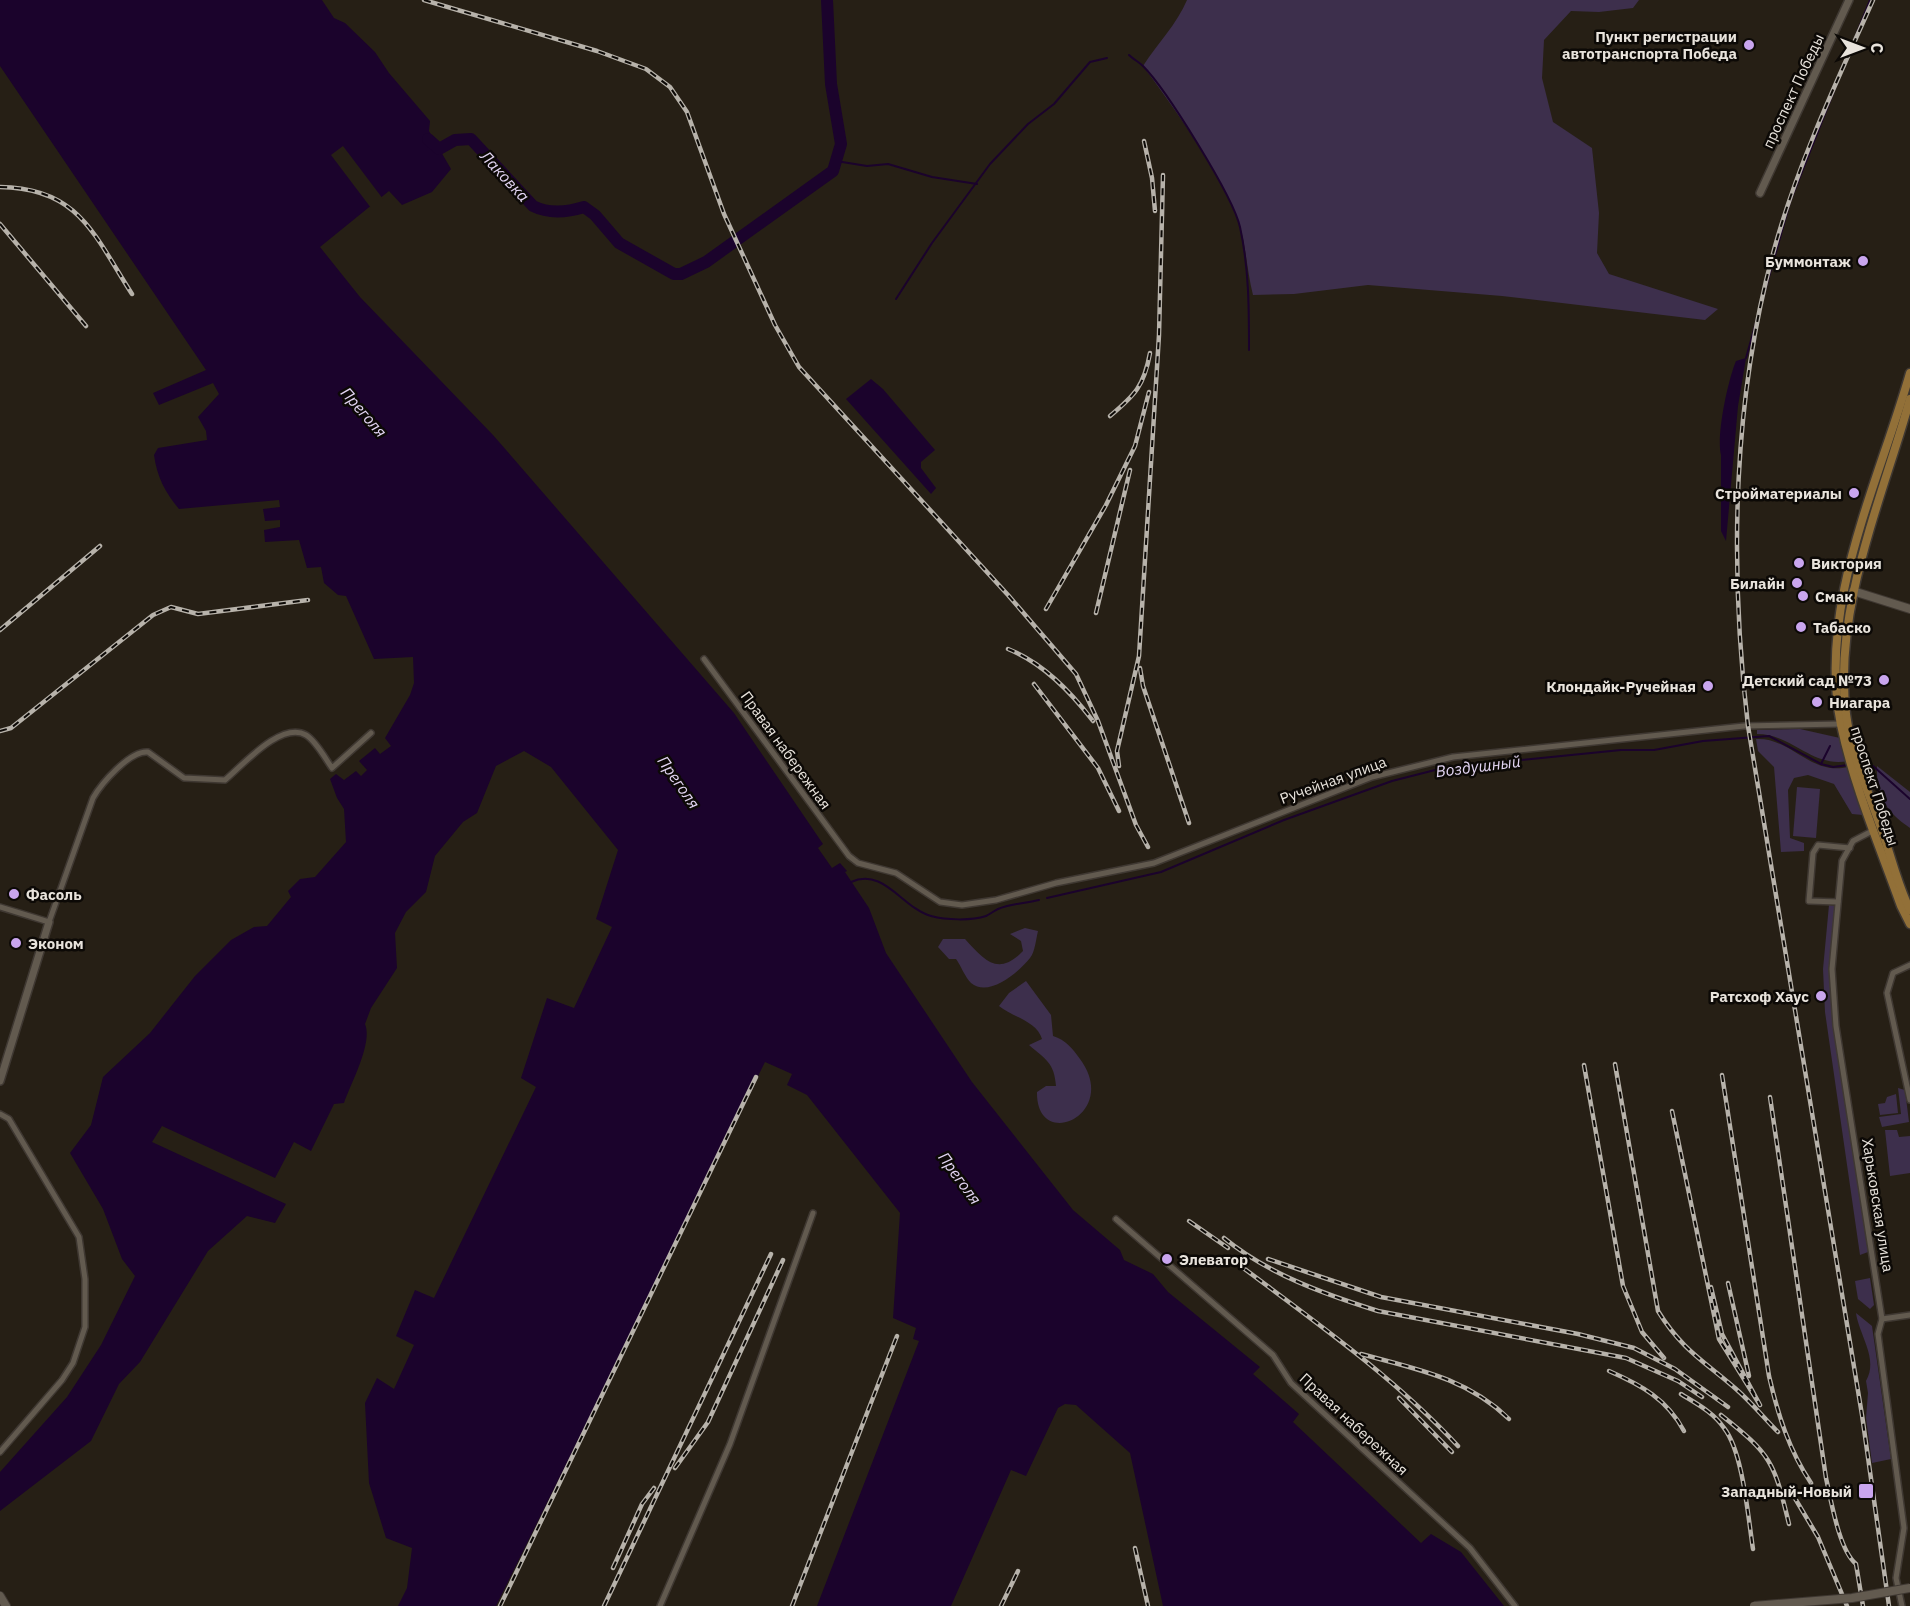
<svg xmlns="http://www.w3.org/2000/svg" width="1910" height="1606" font-family="'IBM Plex Sans',sans-serif">
	<rect width="100%" height="100%" fill="#261f15"/>
	<g fill="#3d2f4c">
		<path d="M 1187,0 L 1639,0 L 1633,8 L 1599,12 L 1571,11 L 1544,40 L 1542,78 L 1553,122 L 1592,148 L 1599,213 L 1597,253 L 1609,274 L 1718,309 L 1705,320 L 1502,296 L 1368,285 L 1294,294 L 1253,295 C 1247,272 1246,245 1239,223 C 1221,173 1175,109 1143,66 C 1157,44 1177,24 1187,0 Z"/>
		<path d="M 1800,729 L 1840,738 L 1848,761 C 1812,768 1792,734 1757,734 L 1757,730 Z"/>
		<path d="M 1756,739 C 1791,737 1810,776 1848,767 L 1863,815 L 1852,814 L 1834,784 L 1808,775 L 1794,778 L 1788,790 L 1790,838 L 1804,843 L 1804,851 L 1781,852 L 1774,767 L 1758,751 Z"/>
		<path d="M 1877,766 L 1910,792 L 1910,828 C 1885,811 1876,795 1877,766 Z"/>
		<polygon points="1797,787 1820,789 1816,838 1793,836"/>
		<polygon points="1829,905 1835,906 1830,969 1833,1025 1868,1252 1860,1255 1825,1012 1823,969"/>
		<path d="M 1025,928 L 1038,931 C 1036,939 1035,952 1030,958 C 1019,972 989,998 971,983 C 965,977 961,966 956,959 L 949,959 L 938,947 L 943,939 L 965,939 C 984,960 998,977 1023,951 L 1021,941 L 1010,934 Z"/>
		<path d="M 1026,981 L 1051,1015 L 1053,1036 C 1066,1040 1072,1048 1080,1059 C 1121,1114 1036,1153 1037,1092 L 1046,1086 L 1056,1086 C 1054,1062 1046,1060 1029,1045 L 1042,1039 C 1037,1021 1012,1017 999,1006 L 1009,993 Z"/>
		<polygon points="1898,1088 1905,1090 1909,1122 1882,1127 1879,1117 1901,1114"/>
		<polygon points="1896,1094 1898,1113 1880,1115 1878,1104 1885,1103 1887,1097"/>
		<polygon points="1885,1130 1897,1130 1899,1137 1910,1136 1910,1173 1890,1176"/>
		<polygon points="1870,1278 1874,1305 1870,1309 1858,1299 1855,1281"/>
		<path d="M 1856,1313 L 1872,1326 L 1891,1459 L 1872,1463 L 1866,1418 L 1868,1393 L 1866,1381 C 1879,1359 1859,1335 1856,1313 Z"/>
	</g>
	<g fill="#1b032c">
		<path d="M 0,0 L 322,0 L 334,18 L 345,23 L 375,52 L 389,73 L 430,121 L 429,131 L 451,169 L 432,192 L 402,205 L 389,191 L 320,247 L 360,297 L 493,435 L 734,713 L 823,844 L 818,848 L 832,868 L 840,863 L 847,871 L 845,872 L 869,908 L 886,953 L 972,1082 L 1073,1210 L 1120,1250 L 1124,1260 L 1153,1274 L 1168,1292 L 1260,1367 L 1253,1374 L 1299,1414 L 1293,1422 L 1421,1543 L 1431,1534 L 1461,1552 L 1504,1606 L 1163,1606 L 1130,1453 L 1076,1405 L 1065,1404 L 1058,1408 L 1026,1476 L 1011,1470 L 951,1606 L 817,1606 L 919,1341 L 913,1339 L 916,1328 L 893,1318 L 900,1213 L 807,1095 L 787,1085 L 792,1074 L 765,1062 L 496,1606 L 398,1606 L 407,1588 L 412,1548 L 386,1538 L 369,1483 L 365,1403 L 377,1378 L 394,1389 L 414,1345 L 396,1336 L 415,1290 L 434,1298 L 536,1087 L 521,1078 L 547,998 L 574,1008 L 612,927 L 596,919 L 618,850 L 551,767 L 524,751 L 496,766 L 477,813 L 463,822 L 435,856 L 426,892 L 406,912 L 395,933 L 397,968 L 371,1008 L 365,1024 C 373,1043 351,1083 344,1103 L 334,1104 L 311,1151 L 294,1142 L 275,1178 L 162,1126 L 152,1142 L 286,1204 L 275,1223 L 247,1216 L 208,1251 L 140,1362 L 119,1384 L 91,1441 L 0,1511 L 0,1472 L 67,1397 L 101,1345 L 135,1276 L 122,1259 L 103,1209 L 70,1153 L 91,1125 L 103,1077 L 150,1033 L 195,976 L 231,940 L 254,927 L 267,926 L 291,897 L 288,891 L 300,879 L 315,877 L 346,842 L 344,809 L 337,798 L 330,779 L 336,774 L 344,780 L 356,771 L 361,776 L 367,770 L 359,761 L 375,748 L 380,754 L 391,746 L 385,738 L 410,695 L 414,683 L 413,657 L 374,659 L 346,596 L 338,595 L 324,583 L 321,567 L 307,568 L 299,540 L 265,542 L 264,530 L 280,527 L 280,520 L 265,521 L 263,509 L 280,507 L 279,500 L 179,509 C 165,492 157,477 154,455 L 158,448 L 207,440 L 206,431 L 198,417 L 219,394 L 213,383 L 159,405 L 153,393 L 206,370 L 0,66 Z"/>
		<path d="M 1746,358 L 1738,406 L 1726,541 L 1721,531 L 1721,455 C 1716,436 1728,380 1736,361 Z"/>
		<polygon points="871,379 883,389 935,450 921,462 921,468 936,488 931,494 846,399"/>
	</g>
	<polygon fill="#261f15" points="343,146 383,199 371,208 331,155"/>
	<g fill="none" stroke-linecap="round" stroke-linejoin="round">
		<g stroke="#1b032c" stroke-width="2">
			<path d="M 1129,55 C 1133,59 1139,62 1143,66 C 1166,89 1233,196 1240,227 C 1249,268 1249,308 1249,350"/>
			<polyline points="836,161 867,166 888,164 932,177 977,184"/>
			<polyline points="896,299 932,243 990,164 1028,124 1054,104 1090,62 1107,58"/>
			<polyline points="1746,358 1790,202 1870,0"/>
			<polyline points="1821,764 1830,746"/>
			<polyline points="1860,764 1873,766 1910,799"/>
			<path d="M 851,882 C 884,867 902,908 931,916 C 946,920 971,921 986,916 C 990,914 994,911 998,909 C 1010,904 1026,903 1039,900"/>
			<polyline points="1047,898 1161,872 1284,820 1392,781 1443,768 1621,750 1654,750 1703,741 1769,736 1821,764 1833,767 1848,765"/>
		</g>
		<path stroke="#1b032c" stroke-width="12" d="M 428,139 L 439,149 L 455,140 L 471,139 L 533,206 C 549,214 568,212 584,207 L 595,215 L 619,243 L 674,274 L 681,274 L 706,262 L 833,171 L 841,144 L 831,84 L 827,0"/>
		<g stroke="#3f3832" stroke-width="8">
			<g id="minor">
				<polyline points="704,659 849,856 858,863 896,873 940,902 962,905 996,900 1056,883 1154,863 1372,777 1453,757 1744,726 1841,724"/>
				<polyline points="1874,830 1853,841 1842,861 1832,969 1836,1026 1882,1319 1878,1334 1904,1528 1896,1578 1902,1606"/>
				<polyline points="1838,902 1809,901 1813,853 1818,845 1850,848"/>
				<path d="M 0,907 L 49,922 L 93,798 C 101,784 130,750 148,752 L 184,778 L 225,780 C 243,765 281,721 306,735 C 316,741 325,758 332,768 L 371,733"/>
				<polyline points="1910,965 1893,973 1887,993 1910,1100"/>
				<polyline points="0,1114 9,1119 79,1237 85,1279 85,1327 73,1363 62,1380 0,1452"/>
				<polyline points="1116,1219 1273,1355 1291,1383 1470,1548 1515,1606"/>
				<polyline points="1882,1319 1910,1315"/>
				<polyline points="660,1606 730,1444 813,1213"/>
			</g>
		</g>
		<g stroke="#3f3832" stroke-width="10">
			<g id="tertiary">
				<polyline points="1760,193 1849,0"/>
				<polyline points="0,1081 49,922"/>
			</g>
		</g>
		<g stroke="#3f3832" stroke-width="10">
			<g id="secondary">
				<polyline points="1853,591 1910,609"/>
				<polyline points="0,1596 6,1606"/>
			</g>
		</g>
		<g stroke="#3f3832" stroke-width="11">
			<g id="primary">
				<path d="M 1910,373 C 1878,485 1817,606 1841,725 C 1854,787 1880,847 1901,906 L 1910,924"/>
				<path d="M 1910,399 C 1882,499 1833,609 1846,714 C 1851,753 1868,791 1881,828 C 1891,855 1897,884 1910,910"/>
			</g>
		</g>
		<use href="#minor" stroke="#625a4f" stroke-width="5"/>
		<use href="#tertiary" stroke="#625a4f" stroke-width="7"/>
		<use href="#secondary" stroke="#625a4f" stroke-width="8"/>
		<use href="#primary" stroke="#927038" stroke-width="8"/>
		<g stroke="#b7b2aa" stroke-width="4.5">
			<g id="rail">
				<polyline points="424,0 597,51 646,69 670,87 687,112 724,214 775,325 799,367 1008,595 1076,674 1098,721 1136,825 1148,847"/>
				<path d="M 1873,0 C 1839,77 1802,154 1778,236 C 1732,392 1729,565 1748,726 L 1862,1415 L 1889,1606"/>
				<polyline points="1144,141 1152,178 1155,211"/>
				<path d="M 0,187 C 79,188 94,235 132,294"/>
				<polyline points="0,224 86,326"/>
				<path d="M 1110,416 C 1135,395 1144,386 1150,353"/>
				<polyline points="1046,609 1106,505 1135,446 1149,392"/>
				<polyline points="1096,613 1130,470"/>
				<polyline points="0,630 100,546"/>
				<path d="M 1008,649 C 1043,663 1070,691 1093,721"/>
				<polyline points="1140,668 1143,686 1189,823"/>
				<polyline points="1034,684 1098,768 1119,811"/>
				<polyline points="0,731 11,728 153,615 171,607 198,614 308,600"/>
				<polyline points="1119,766 1117,751 1139,656 1159,335 1163,175"/>
				<path d="M 1615,1064 L 1658,1311 C 1682,1350 1704,1361 1736,1389 C 1751,1402 1764,1418 1778,1432"/>
				<polyline points="1584,1065 1623,1286 1642,1332 1664,1358"/>
				<path d="M 1722,1075 L 1769,1376 C 1778,1415 1789,1450 1811,1483"/>
				<path d="M 1770,1097 L 1826,1478 C 1831,1500 1839,1550 1856,1564 L 1863,1606"/>
				<polyline points="1672,1111 1719,1339 1760,1405 1722,1334 1711,1287"/>
				<polyline points="1189,1221 1228,1248"/>
				<path d="M 1224,1238 C 1268,1274 1324,1294 1378,1311 L 1626,1358 L 1678,1381 L 1702,1397"/>
				<polyline points="1268,1259 1381,1297 1578,1334 1634,1348 1675,1369 1728,1407"/>
				<path d="M 1234,1261 C 1311,1319 1392,1375 1458,1446"/>
				<polyline points="1728,1283 1749,1376"/>
				<path d="M 1361,1354 C 1416,1369 1467,1378 1509,1419"/>
				<path d="M 1609,1371 C 1641,1385 1667,1399 1684,1431"/>
				<path d="M 1681,1394 C 1697,1404 1713,1412 1724,1428 C 1743,1452 1748,1517 1753,1549"/>
				<polyline points="1399,1398 1452,1452"/>
				<path d="M 1721,1415 C 1772,1455 1774,1462 1789,1524"/>
				<polyline points="675,1468 708,1422 783,1260"/>
				<polyline points="1793,1495 1818,1537 1847,1606"/>
				<polyline points="1135,1548 1148,1606"/>
				<polyline points="613,1568 642,1504 654,1488"/>
				<polyline points="500,1606 756,1077"/>
				<polyline points="604,1606 771,1254"/>
				<polyline points="792,1606 897,1336"/>
				<polyline points="1001,1606 1018,1571"/>
			</g>
		</g>
		<use href="#rail" stroke="#0c0906" stroke-width="2" stroke-dasharray="7" stroke-linecap="butt"/>
		<g stroke="#3f3832" stroke-width="10" stroke-linecap="butt">
			<polyline id="secondary-bridge" points="1754,1606 1852,1598 1910,1588"/>
		</g>
		<use href="#secondary-bridge" stroke="#625a4f" stroke-width="8"/>
	</g>
	<g fill="#c9a5ee" stroke="#0c0906" stroke-width="2">
		<circle cx="1749" cy="45" r="6"/>
		<circle cx="1863" cy="261" r="6"/>
		<circle cx="1854" cy="493" r="6"/>
		<circle cx="1799" cy="563" r="6"/>
		<circle cx="1797" cy="583" r="6"/>
		<circle cx="1803" cy="596" r="6"/>
		<circle cx="1801" cy="627" r="6"/>
		<circle cx="1884" cy="680" r="6"/>
		<circle cx="1708" cy="686" r="6"/>
		<circle cx="1817" cy="702" r="6"/>
		<circle cx="14" cy="894" r="6"/>
		<circle cx="16" cy="943" r="6"/>
		<circle cx="1821" cy="996" r="6"/>
		<circle cx="1167" cy="1259" r="6"/>
		<rect x="1858" y="1483" width="16" height="16" rx="3"/>
	</g>
	<g text-anchor="middle" dominant-baseline="central" stroke-width="5" stroke-linejoin="round" paint-order="stroke">
		<g font-size="15" font-weight="bold" fill="#e8e3dc" stroke="#0c0906" text-anchor="end">
			<text x="1737" y="36">Пункт регистрации<tspan x="1737" dy="17">автотранспорта Победа</tspan></text>
			<text x="1851" y="261">Буммонтаж</text>
			<text x="1842" y="493">Стройматериалы</text>
			<text x="1811" y="563" text-anchor="start">Виктория</text>
			<text x="1785" y="583">Билайн</text>
			<text x="1815" y="596" text-anchor="start">Смак</text>
			<text x="1813" y="627" text-anchor="start">Табаско</text>
			<text x="1872" y="680">Детский сад №73</text>
			<text x="1696" y="686">Клондайк-Ручейная</text>
			<text x="1829" y="702" text-anchor="start">Ниагара</text>
			<text x="26" y="894" text-anchor="start">Фасоль</text>
			<text x="28" y="943" text-anchor="start">Эконом</text>
			<text x="1809" y="996">Ратсхоф Хаус</text>
			<text x="1179" y="1259" text-anchor="start">Элеватор</text>
			<text x="1852" y="1491">Западный-Новый</text>
		</g>
		<g font-size="15" fill="#e8e3dc" stroke="#0c0906">
			<text transform="translate(1793 91) rotate(-65)">проспект Победы</text>
			<text transform="translate(786 750) rotate(54)">Правая набережная</text>
			<text transform="translate(1333 780) rotate(-20)">Ручейная улица</text>
			<text transform="translate(1875 786) rotate(72)">проспект Победы</text>
			<text transform="translate(1878 1205) rotate(81)">Харьковская улица</text>
			<text transform="translate(1354 1424) rotate(43)">Правая набережная</text>
		</g>
		<g font-size="16" font-style="italic" fill="#e4d6f4" stroke="#0c0906">
			<text transform="translate(505 176) rotate(47)">Лаковка</text>
			<text transform="translate(364 412) rotate(49)">Преголя</text>
			<text transform="translate(1478 766) rotate(-7)">Воздушный</text>
			<text transform="translate(679 782) rotate(55)">Преголя</text>
			<text transform="translate(960 1178) rotate(54)">Преголя</text>
		</g>
	</g>
	<g transform="translate(1862 48) rotate(90)" stroke="#0c0906" stroke-width="4.5" paint-order="stroke">
	<path d="M0-4.5L10 22L0 15L-10 22Z" fill="#e8e3dc"/>
	<text y="-9" font-size="16" font-weight="bold" text-anchor="middle" fill="#e8e3dc">С</text>
	</g>
</svg>
